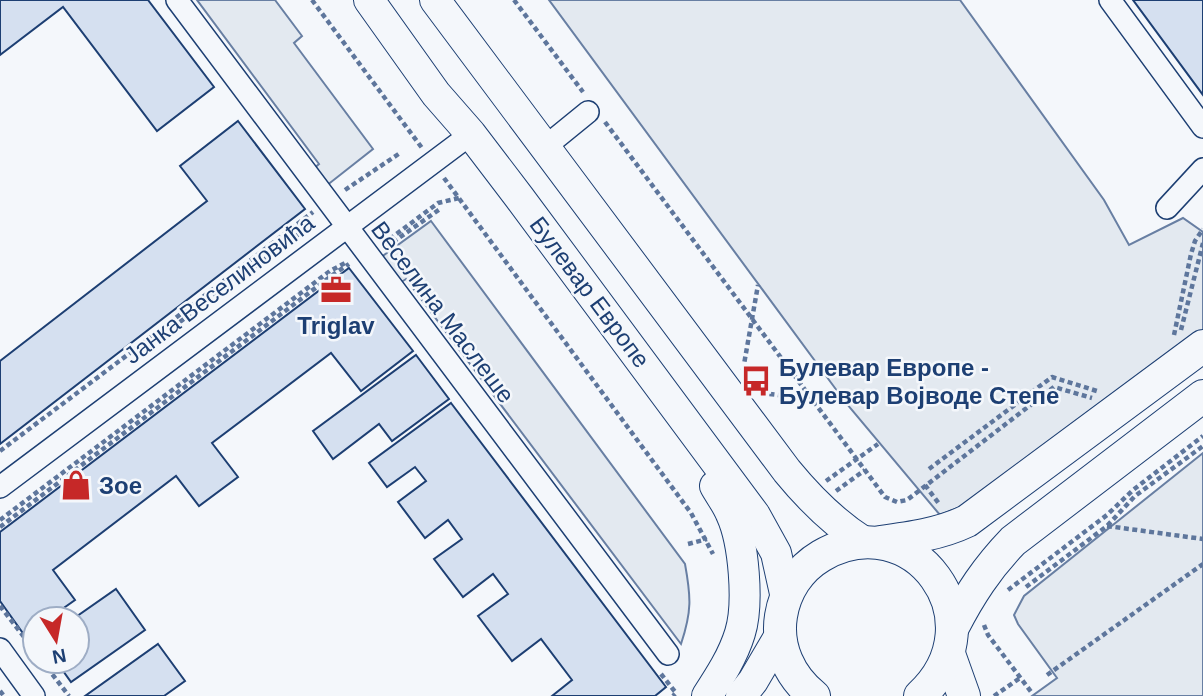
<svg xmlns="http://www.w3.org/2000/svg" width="1203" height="696" font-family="Helvetica,sans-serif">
	<rect width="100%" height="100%" fill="#f4f7fb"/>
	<g fill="#e3e9f0" stroke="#687fa3" stroke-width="2">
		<polygon points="197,0 275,0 302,36 294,43 373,149 321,190 307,174 319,164"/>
		<polygon points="549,0 960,0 1104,200 1129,245 1183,218 1203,232 1203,332 982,498 940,515 846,403"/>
		<path d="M 431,221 L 685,564 C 691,597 692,611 681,644 L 406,279 L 392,288 L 373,263 Z"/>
		<polygon points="1203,453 1203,696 1032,696 1057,678 1018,624 1014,615 1024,596"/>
	</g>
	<g fill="#d5e0f0" stroke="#1d3f73" stroke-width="2">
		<polygon points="0,0 148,0 214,87 157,131 63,7 0,55"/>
		<polygon points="1133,0 1203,0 1203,95"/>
		<polygon points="238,121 305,209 0,444 0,361 207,201 180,166"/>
		<polygon points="349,268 413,351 361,391 331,353 212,443 238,477 199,506 176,476 53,570 75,600 48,619 35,619 35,629 25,636 0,601 0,532"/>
		<polygon points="416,355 449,399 392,441 379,424 333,459 313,431"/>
		<polygon points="451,403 666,687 655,696 552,696 572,680 541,639 512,661 478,616 508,594 493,574 463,597 434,559 462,539 448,520 425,538 398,502 426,481 415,467 387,487 369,463"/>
		<polygon points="116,589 145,630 71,682 56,661 77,661 77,619 73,619"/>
		<polygon points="158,644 185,681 164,696 85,696"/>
	</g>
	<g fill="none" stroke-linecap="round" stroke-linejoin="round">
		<g stroke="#1d3f73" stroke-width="24">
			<g id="street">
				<polyline points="177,0 668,654"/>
				<polyline points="1110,0 1203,127"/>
				<polyline points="545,147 588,112"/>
				<polyline points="1167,208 1203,169"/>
				<polyline points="0,487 471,134"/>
				<polyline points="0,649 34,696"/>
			</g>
		</g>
		<g stroke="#1d3f73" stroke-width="32">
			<g id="secondary">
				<polyline points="369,0 436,94 471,134 519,197 755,515 776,553 786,598"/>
				<path d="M 435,0 L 787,471 C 810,499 834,523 864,542"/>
				<path d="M 707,696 C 720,676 733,656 740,633 C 749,604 744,542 731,514 C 727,504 720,495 715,486"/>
				<polyline points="741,696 753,681 780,635"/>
			</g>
		</g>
		<g stroke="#1d3f73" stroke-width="34">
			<g id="primary">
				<path d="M 880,542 C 910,538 940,534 967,521 L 1203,346"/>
				<path d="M 953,627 C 970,594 987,568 1013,541 L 1203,396"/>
				<polyline points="949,654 964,696"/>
				<path d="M 814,696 C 790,677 776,647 781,616 C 785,591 799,569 821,556 C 913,502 1001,621 920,696"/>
			</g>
		</g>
		<g stroke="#5e769c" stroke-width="4.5" stroke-dasharray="5 3.5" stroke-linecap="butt">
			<polyline points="312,0 422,148"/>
			<polyline points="514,0 583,92"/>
			<polyline points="605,122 885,497 897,502 907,500 1054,387 1092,398"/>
			<polyline points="444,178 691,513 713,554"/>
			<polyline points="345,190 400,153"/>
			<polyline points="383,244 438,203 459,198"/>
			<polyline points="386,247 440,209"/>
			<polyline points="173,327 307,228"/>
			<polyline points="1181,330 1203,243"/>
			<polyline points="1174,335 1191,254 1195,241 1203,229"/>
			<polyline points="743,370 758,285"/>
			<polyline points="761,393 846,403"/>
			<polyline points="0,451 134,350 313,212"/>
			<polyline points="929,469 1052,377 1100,392"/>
			<polyline points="826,481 878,444"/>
			<polyline points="925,485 940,505"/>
			<polyline points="836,491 865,470"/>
			<polyline points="0,520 330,271 347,262"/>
			<polyline points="1107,526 1203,539"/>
			<polyline points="0,527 334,274 349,264"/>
			<polyline points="688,544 707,539"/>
			<polyline points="1026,587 1107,526 1135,496 1203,446"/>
			<polyline points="1008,590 1107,515 1133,490 1203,436"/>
			<polyline points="0,606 35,651"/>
			<polyline points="984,625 988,635 1032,693"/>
			<polyline points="42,661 69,696"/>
			<polyline points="661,674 676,693 673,696"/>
			<polyline points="1047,675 1203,564"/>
			<polyline points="0,691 4,696"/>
			<polyline points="994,696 1020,678"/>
		</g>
		<use href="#street" stroke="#f4f7fb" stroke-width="21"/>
		<use href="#secondary" stroke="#f4f7fb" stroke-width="30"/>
		<use href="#primary" stroke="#f4f7fb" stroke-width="32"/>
	</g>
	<defs>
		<g id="office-bare" transform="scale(2.415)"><path d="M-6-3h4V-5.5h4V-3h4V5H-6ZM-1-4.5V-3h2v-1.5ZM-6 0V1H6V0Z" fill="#c62828" stroke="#f4f7fb" stroke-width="2.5" paint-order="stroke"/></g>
		<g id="bus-bare" transform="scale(2.415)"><path d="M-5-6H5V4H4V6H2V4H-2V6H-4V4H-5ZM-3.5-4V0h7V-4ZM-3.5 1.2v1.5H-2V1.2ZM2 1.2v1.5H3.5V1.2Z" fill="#c62828" stroke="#f4f7fb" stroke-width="2.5" paint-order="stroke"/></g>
		<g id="shop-bare" transform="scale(2.415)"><path d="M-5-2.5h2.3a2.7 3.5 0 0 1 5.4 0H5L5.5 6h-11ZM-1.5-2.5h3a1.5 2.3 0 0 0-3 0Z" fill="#c62828" stroke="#f4f7fb" stroke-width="2.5" paint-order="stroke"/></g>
	</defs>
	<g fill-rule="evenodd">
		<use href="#office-bare" x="336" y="290"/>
		<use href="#bus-bare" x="756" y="381"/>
		<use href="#shop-bare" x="76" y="485"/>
	</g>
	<g text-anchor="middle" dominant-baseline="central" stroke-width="5" stroke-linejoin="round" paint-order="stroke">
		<g font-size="24" fill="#1d3f73" stroke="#f4f7fb">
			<text transform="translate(219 289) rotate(-37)">Јанка Веселиновића</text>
			<text transform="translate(590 292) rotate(53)">Булевар Европе</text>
			<text transform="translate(443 312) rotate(53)">Веселина Маслеше</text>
		</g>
		<g font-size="24" font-weight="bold" fill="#1d3f73" stroke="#f4f7fb" text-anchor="start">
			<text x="336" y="325" text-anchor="middle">Triglav</text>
			<text x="779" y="367">Булевар Европе -<tspan x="779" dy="28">Булевар Војводе Степе</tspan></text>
			<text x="99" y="485">Зое</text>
		</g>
	</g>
	<g transform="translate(56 640) rotate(169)"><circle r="33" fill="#f4f7fb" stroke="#9eadc5" stroke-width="2"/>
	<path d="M0-5L12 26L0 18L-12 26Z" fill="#c62828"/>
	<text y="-10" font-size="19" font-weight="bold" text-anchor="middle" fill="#1d3f73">N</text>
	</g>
</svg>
